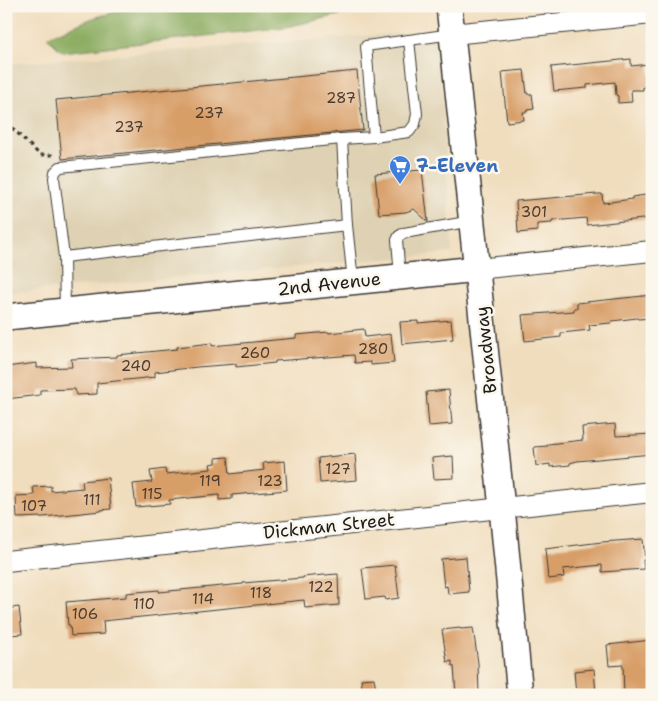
<svg xmlns="http://www.w3.org/2000/svg" width="658" height="701" font-family="'Shantell Sans',sans-serif">
	<rect width="100%" height="100%" fill="#fbf7ec"/>
	<filter id="ink" filterUnits="userSpaceOnUse"><feTurbulence type="fractalNoise" baseFrequency=".02" numOctaves="2"/><feDisplacementMap in="SourceGraphic" scale="10" xChannelSelector="R" yChannelSelector="G"/><feConvolveMatrix kernelMatrix="1 2 1 2 8 2 1 2 1" color-interpolation-filters="sRGB"/></filter>
	<filter id="wash" filterUnits="userSpaceOnUse"><feTurbulence type="fractalNoise" baseFrequency=".0096" numOctaves="4" result="noise"/><feDisplacementMap in="SourceGraphic" scale="20" xChannelSelector="R" yChannelSelector="G"/><feGaussianBlur stdDeviation="1.12" result="paint"/><feColorMatrix in="noise" values="0 0 0 0 0 0 0 0 0 0 0 0 0 0 0 0 0 1.4 0 .05"/><feComposite in="paint" operator="in"/></filter>
	<g filter="url(#wash)">
		<rect width="100%" height="100%" fill="#f0ddbd"/>
		<polygon fill="#dfd2b4" points="438,30 452,253 6,293 6,64"/>
		<polygon fill="#8bac60" stroke="#54643e" points="138,6 348,6 348,13 286,27 62,52 47,37 93,18"/>
		<g id="blocks">
			<g fill="#d89e68">
				<polygon points="631,59 631,66 649,64 651,87 643,87 643,90 631,90 632,102 618,103 618,96 616,95 615,82 587,85 587,88 554,91 551,67"/>
				<polygon points="524,70 527,94 532,94 534,109 527,110 527,112 523,112 524,120 507,122 502,72"/>
				<polygon points="357,71 363,130 62,159 56,100"/>
				<polygon points="422,170 428,222 414,209 406,212 379,214 375,174"/>
				<polygon points="597,194 602,194 603,203 632,199 632,197 652,194 652,218 587,225 586,218 552,221 552,223 537,224 537,231 518,233 516,201"/>
				<polygon points="652,295 652,318 638,319 637,318 612,321 611,323 589,325 590,330 561,333 561,337 525,341 522,315 574,311 574,308 577,308 577,303"/>
				<polygon points="451,320 453,339 402,344 400,322 418,321 418,323"/>
				<polygon points="364,329 365,337 391,334 394,363 371,365 371,362 355,363 354,355 275,361 275,363 236,367 236,364 197,367 155,372 155,377 97,383 97,394 76,395 75,389 40,390 40,395 6,399 6,367 37,363 37,368 72,367 71,359 117,357 117,355 177,349 177,347 212,343 212,346 296,338 296,335 329,332 329,333"/>
				<polygon points="449,390 452,424 429,426 426,392"/>
				<polygon points="615,424 616,436 652,434 652,454 577,461 570,463 570,465 550,467 550,464 536,466 534,447 548,446 548,444 583,440 582,427"/>
				<polygon points="355,454 357,480 320,483 318,458"/>
				<polygon points="453,456 454,478 434,479 432,458"/>
				<polygon points="228,457 230,474 264,470 263,463 285,461 287,490 232,495 232,499 219,500 219,495 169,500 170,504 136,507 133,484 152,482 150,471 165,469 166,474 211,469 210,464 216,463 216,458"/>
				<polygon points="108,478 111,509 101,510 101,511 43,517 17,518 16,496 34,495 33,487 51,486 51,491 83,488 82,481"/>
				<polygon points="643,539 645,560 643,560 644,569 602,572 602,565 563,569 564,577 548,579 545,549 602,542"/>
				<polygon points="466,557 469,592 448,594 447,586 444,587 441,559"/>
				<polygon points="395,565 399,598 386,600 385,597 366,599 362,568"/>
				<polygon points="338,574 339,605 305,608 304,600 103,621 104,634 71,636 70,625 68,625 66,602 126,597 126,593 159,590 159,592 243,584 243,583 303,578 303,577 312,576"/>
				<polygon points="19,607 22,634 9,635 9,632 6,632 6,609"/>
				<polygon points="460,628 460,629 473,628 478,663 479,695 456,695 454,666 452,666 452,661 447,662 442,630"/>
				<polygon points="652,640 652,695 624,695 623,665 609,666 607,645"/>
				<polygon points="594,669 596,695 576,695 574,671"/>
				<polygon points="374,678 377,695 363,695 361,679"/>
			</g>
		</g>
	</g>
	<g filter="url(#ink)">
		<use href="#blocks" fill-opacity="0" stroke="#3c3934" stroke-width="1"/>
		<g fill="none" stroke-linecap="round" stroke-linejoin="round">
			<g stroke="#3c3934" stroke-width="12">
				<g id="service">
					<polyline points="374,137 409,132 415,124 417,114 409,40"/>
					<polyline points="347,225 342,139 374,137 366,46 452,34"/>
					<polyline points="64,257 54,178 55,172 60,167 342,139"/>
					<polyline points="400,276 397,240 399,236 404,233 472,221"/>
					<polyline points="65,311 64,257 347,225 353,281"/>
				</g>
			</g>
			<g stroke="#3c3934" stroke-width="22">
				<g id="minor">
					<polyline points="452,34 652,14"/>
					<polyline points="477,269 652,251"/>
					<polyline points="6,561 652,492"/>
				</g>
			</g>
			<g stroke="#3c3934" stroke-width="28">
				<g id="tertiary">
					<polyline points="449,6 502,508 520,695"/>
					<polyline points="6,317 477,269"/>
				</g>
			</g>
			<polyline stroke="#3c3934" stroke-width="3" stroke-dasharray="4 4" stroke-linecap="butt" points="6,122 40,155 54,155"/>
			<use href="#service" stroke="#fff" stroke-width="10"/>
			<use href="#minor" stroke="#fff" stroke-width="20"/>
			<use href="#tertiary" stroke="#fff" stroke-width="25"/>
		</g>
	</g>
	<defs>
		<g id="supermarket-pin" transform="scale(1.125)"><path d="M0 17L-7.5 6A9.5 9.5 0 1 1 7.5 6Z" fill="#3f7fe0" stroke="#fbf7ec"/><path d="M-6-5.5h2.5l.6 2H6L4.5 2H-2.5L-4.4-4H-6ZM-1.5 3.2a1.3 1.3 0 1 0 .1 0ZM3 3.2a1.3 1.3 0 1 0 .1 0Z" fill="#fff"/></g>
	</defs>
	<g fill-rule="evenodd">
		<use href="#supermarket-pin" x="400" y="166"/>
	</g>
	<g text-anchor="middle" dominant-baseline="central" stroke-width="5" stroke-linejoin="round" paint-order="stroke">
		<g font-size="15" fill="#4b3c2f">
			<text x="341" y="98">287</text>
			<text x="209" y="113">237</text>
			<text x="129" y="127">237</text>
			<text x="534" y="212">301</text>
			<text x="373" y="349">280</text>
			<text x="255" y="353">260</text>
			<text x="136" y="366">240</text>
			<text x="338" y="469">127</text>
			<text x="210" y="481">119</text>
			<text x="270" y="481">123</text>
			<text x="152" y="494">115</text>
			<text x="92" y="500">111</text>
			<text x="34" y="506">107</text>
			<text x="321" y="587">122</text>
			<text x="261" y="593">118</text>
			<text x="203" y="599">114</text>
			<text x="144" y="604">110</text>
			<text x="85" y="614">106</text>
		</g>
		<g font-size="18" font-weight="bold" fill="#366cbe" stroke="#fbf7ec" text-anchor="start">
			<text x="416" y="166">7-Eleven</text>
		</g>
		<g font-size="18" fill="#1c1c1c" stroke="#fbf7ec">
			<text transform="translate(329 284) rotate(-6)">2nd Avenue</text>
			<text transform="translate(486 350) rotate(-96)">Broadway</text>
			<text transform="translate(329 526) rotate(-6)">Dickman Street</text>
		</g>
	</g>
	<rect width="658" height="701" fill="none" stroke="#fbf7ec" stroke-width="25"/>
</svg>
